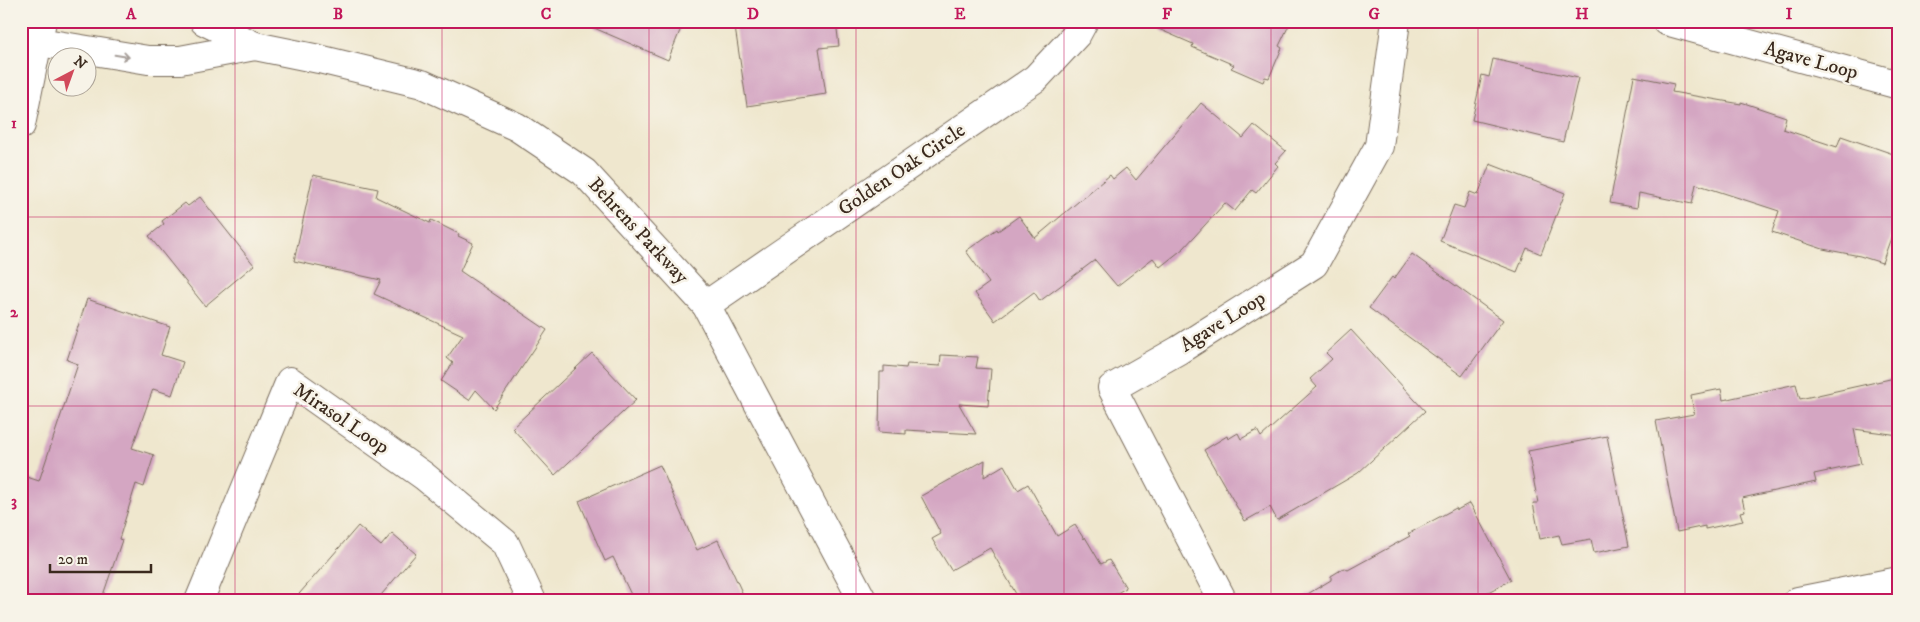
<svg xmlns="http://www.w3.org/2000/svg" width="1920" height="622" font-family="'IM FELL DW Pica',serif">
	<rect width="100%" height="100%" fill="#f7f3e8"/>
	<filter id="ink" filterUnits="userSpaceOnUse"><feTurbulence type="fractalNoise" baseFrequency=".02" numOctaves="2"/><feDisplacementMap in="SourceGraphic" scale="10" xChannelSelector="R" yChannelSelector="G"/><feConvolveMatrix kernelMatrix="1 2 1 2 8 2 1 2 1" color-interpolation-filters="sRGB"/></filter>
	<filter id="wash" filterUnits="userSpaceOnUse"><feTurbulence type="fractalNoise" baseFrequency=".0096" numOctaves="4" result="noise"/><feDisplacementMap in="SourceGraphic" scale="20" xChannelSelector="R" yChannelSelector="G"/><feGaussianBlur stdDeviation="1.12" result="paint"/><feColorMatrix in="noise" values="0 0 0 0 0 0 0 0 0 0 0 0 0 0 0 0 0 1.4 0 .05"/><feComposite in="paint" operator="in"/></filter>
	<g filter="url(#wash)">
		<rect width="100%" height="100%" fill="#efe7ce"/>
		<g id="blocks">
			<g fill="#d4a6c2">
				<polygon points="578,21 684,21 668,60"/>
				<polygon points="734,21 836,21 839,46 819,48 826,94 747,106"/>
				<polygon points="1140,21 1291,21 1279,46 1282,48 1269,78 1265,77 1263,82 1231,68 1234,65 1192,47 1193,44"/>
				<polygon points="1493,59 1578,78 1563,142 1472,120 1482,75 1489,77"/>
				<polygon points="1634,76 1674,84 1672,92 1741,104 1741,102 1786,117 1783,129 1837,147 1841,136 1899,156 1899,215 1882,263 1860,256 1823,249 1772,232 1779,211 1696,184 1692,204 1639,193 1637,208 1610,203"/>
				<polygon points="1201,103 1243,138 1254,125 1286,151 1275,163 1278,166 1256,193 1252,190 1235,211 1225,203 1184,248 1160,267 1153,258 1117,286 1095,260 1040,301 1034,292 995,321 975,293 989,283 966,251 997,229 998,231 1019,216 1035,238 1110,175 1113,179 1126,168 1136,180"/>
				<polygon points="1490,164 1565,193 1541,254 1527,248 1517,272 1440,241 1454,205 1464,208 1470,192 1478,195"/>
				<polygon points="313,175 378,189 376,197 430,223 431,220 459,234 458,236 473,243 460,271 547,330 494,409 476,390 469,400 441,381 453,363 447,358 463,335 374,294 381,280 294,261"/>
				<polygon points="200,197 254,265 205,306 149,236 164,224 162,221 185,203 188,206"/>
				<polygon points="1412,254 1503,320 1462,376 1369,308 1392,277 1394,279"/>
				<polygon points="87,299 170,327 161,355 183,362 172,395 153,389 132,448 154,455 144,487 136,484 119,539 122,540 101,601 21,601 21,475 39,481 78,364 67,360"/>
				<polygon points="1351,330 1425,411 1358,473 1277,520 1270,507 1245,521 1204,450 1227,436 1228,439 1238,433 1241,439 1257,430 1261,437 1317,387 1310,379 1332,359 1326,353"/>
				<polygon points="592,353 636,400 555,475 512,428"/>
				<polygon points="941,355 978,357 976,368 991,369 988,406 959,404 976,434 906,430 906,434 879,432 880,372 884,372 884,366 906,368 907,364 940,366"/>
				<polygon points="1899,377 1899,435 1854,429 1861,464 1814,474 1816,482 1742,498 1745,511 1740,512 1743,521 1705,529 1705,526 1677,532 1656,421 1694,414 1691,395 1721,389 1723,400 1796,384 1800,399"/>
				<polygon points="1607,436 1629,546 1594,553 1591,539 1562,544 1559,535 1540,539 1533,503 1538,503 1528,451"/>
				<polygon points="985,460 984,477 1004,465 1018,490 1028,484 1057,536 1075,525 1084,539 1085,537 1101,564 1109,560 1126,588 1103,601 1020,601 990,548 951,570 932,539 941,534 921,496"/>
				<polygon points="660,465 697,550 718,540 746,601 634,601 613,557 605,561 579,501"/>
				<polygon points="1470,503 1511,580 1471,601 1296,601 1331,580 1331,576 1344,568 1348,570 1410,536 1408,534 1456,508 1457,510"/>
				<polygon points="358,526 381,546 392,533 416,554 376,601 293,601"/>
			</g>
		</g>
	</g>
	<g filter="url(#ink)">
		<use href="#blocks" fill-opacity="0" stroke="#7a6c5c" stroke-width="1"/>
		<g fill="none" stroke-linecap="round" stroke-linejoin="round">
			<g stroke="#7a6c5c" stroke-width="30">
				<g id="minor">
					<polyline points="1666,21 1899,85"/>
					<polyline points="39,42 148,60 180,60 255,46 204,21"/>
					<polyline points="255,46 319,59 422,84 517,127 584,172 706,305 863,601"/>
					<polyline points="706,305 1036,78 1077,34 1084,21"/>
					<polyline points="199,601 290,381 424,476 505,543 532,601"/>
					<polyline points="1223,601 1112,388 1179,350 1314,264 1379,146 1396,21"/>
					<polyline points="1798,601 1899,581"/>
				</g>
			</g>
			<g stroke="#7a6c5c" stroke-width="30">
				<polyline id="tertiary" points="21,125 42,21"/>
			</g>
			<use href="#minor" stroke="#fff" stroke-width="28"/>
			<use href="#tertiary" stroke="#fff" stroke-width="28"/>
		</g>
		<defs><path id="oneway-shaft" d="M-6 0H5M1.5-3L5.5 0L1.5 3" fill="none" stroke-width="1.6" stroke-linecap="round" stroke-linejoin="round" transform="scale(1.25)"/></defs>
		<use stroke="#a79f9a" href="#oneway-shaft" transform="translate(122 56) rotate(9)"/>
	</g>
	<path fill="none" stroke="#c2185b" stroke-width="1" stroke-opacity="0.55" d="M 235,21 L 235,601M 442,21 L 442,601M 649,21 L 649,601M 856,21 L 856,601M 1064,21 L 1064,601M 1271,21 L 1271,601M 1478,21 L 1478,601M 1685,21 L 1685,601M 21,217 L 1899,217M 21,406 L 1899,406"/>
	<g text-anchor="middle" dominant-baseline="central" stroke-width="5" stroke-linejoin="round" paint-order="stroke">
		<g font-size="20" fill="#3b2a1e" stroke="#f7f3e8">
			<text transform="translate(1811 61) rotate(15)">Agave Loop</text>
			<text transform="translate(902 170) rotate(-34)">Golden Oak Circle</text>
			<text transform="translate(638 231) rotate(47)">Behrens Parkway</text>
			<text transform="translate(1223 322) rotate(-32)">Agave Loop</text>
			<text transform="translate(341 419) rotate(34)">Mirasol Loop</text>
		</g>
	</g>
	<rect width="1920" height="622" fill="none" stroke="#f7f3e8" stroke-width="55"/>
	<g transform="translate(72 72) rotate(41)"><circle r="24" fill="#f7f3e8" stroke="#aca397"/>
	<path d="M0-4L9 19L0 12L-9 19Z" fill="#d1495b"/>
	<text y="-8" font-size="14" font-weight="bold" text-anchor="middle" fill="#3b2a1e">N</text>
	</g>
	<path d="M50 564v8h101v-8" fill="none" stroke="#3b2a1e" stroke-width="2.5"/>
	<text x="58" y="564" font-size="15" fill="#3b2a1e" stroke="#f7f3e8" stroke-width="4" paint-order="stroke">20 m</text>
	<rect x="28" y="28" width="1864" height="566" fill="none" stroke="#c2185b" stroke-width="2"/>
	<g font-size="16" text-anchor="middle" font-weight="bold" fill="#c2185b">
		<text x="131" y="19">A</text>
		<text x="338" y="19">B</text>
		<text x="546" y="19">C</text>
		<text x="753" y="19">D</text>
		<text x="960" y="19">E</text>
		<text x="1167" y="19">F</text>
		<text x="1374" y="19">G</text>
		<text x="1582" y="19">H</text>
		<text x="1789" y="19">I</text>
		<text x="14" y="128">1</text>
		<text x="14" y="317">2</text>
		<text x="14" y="506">3</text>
	</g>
</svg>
